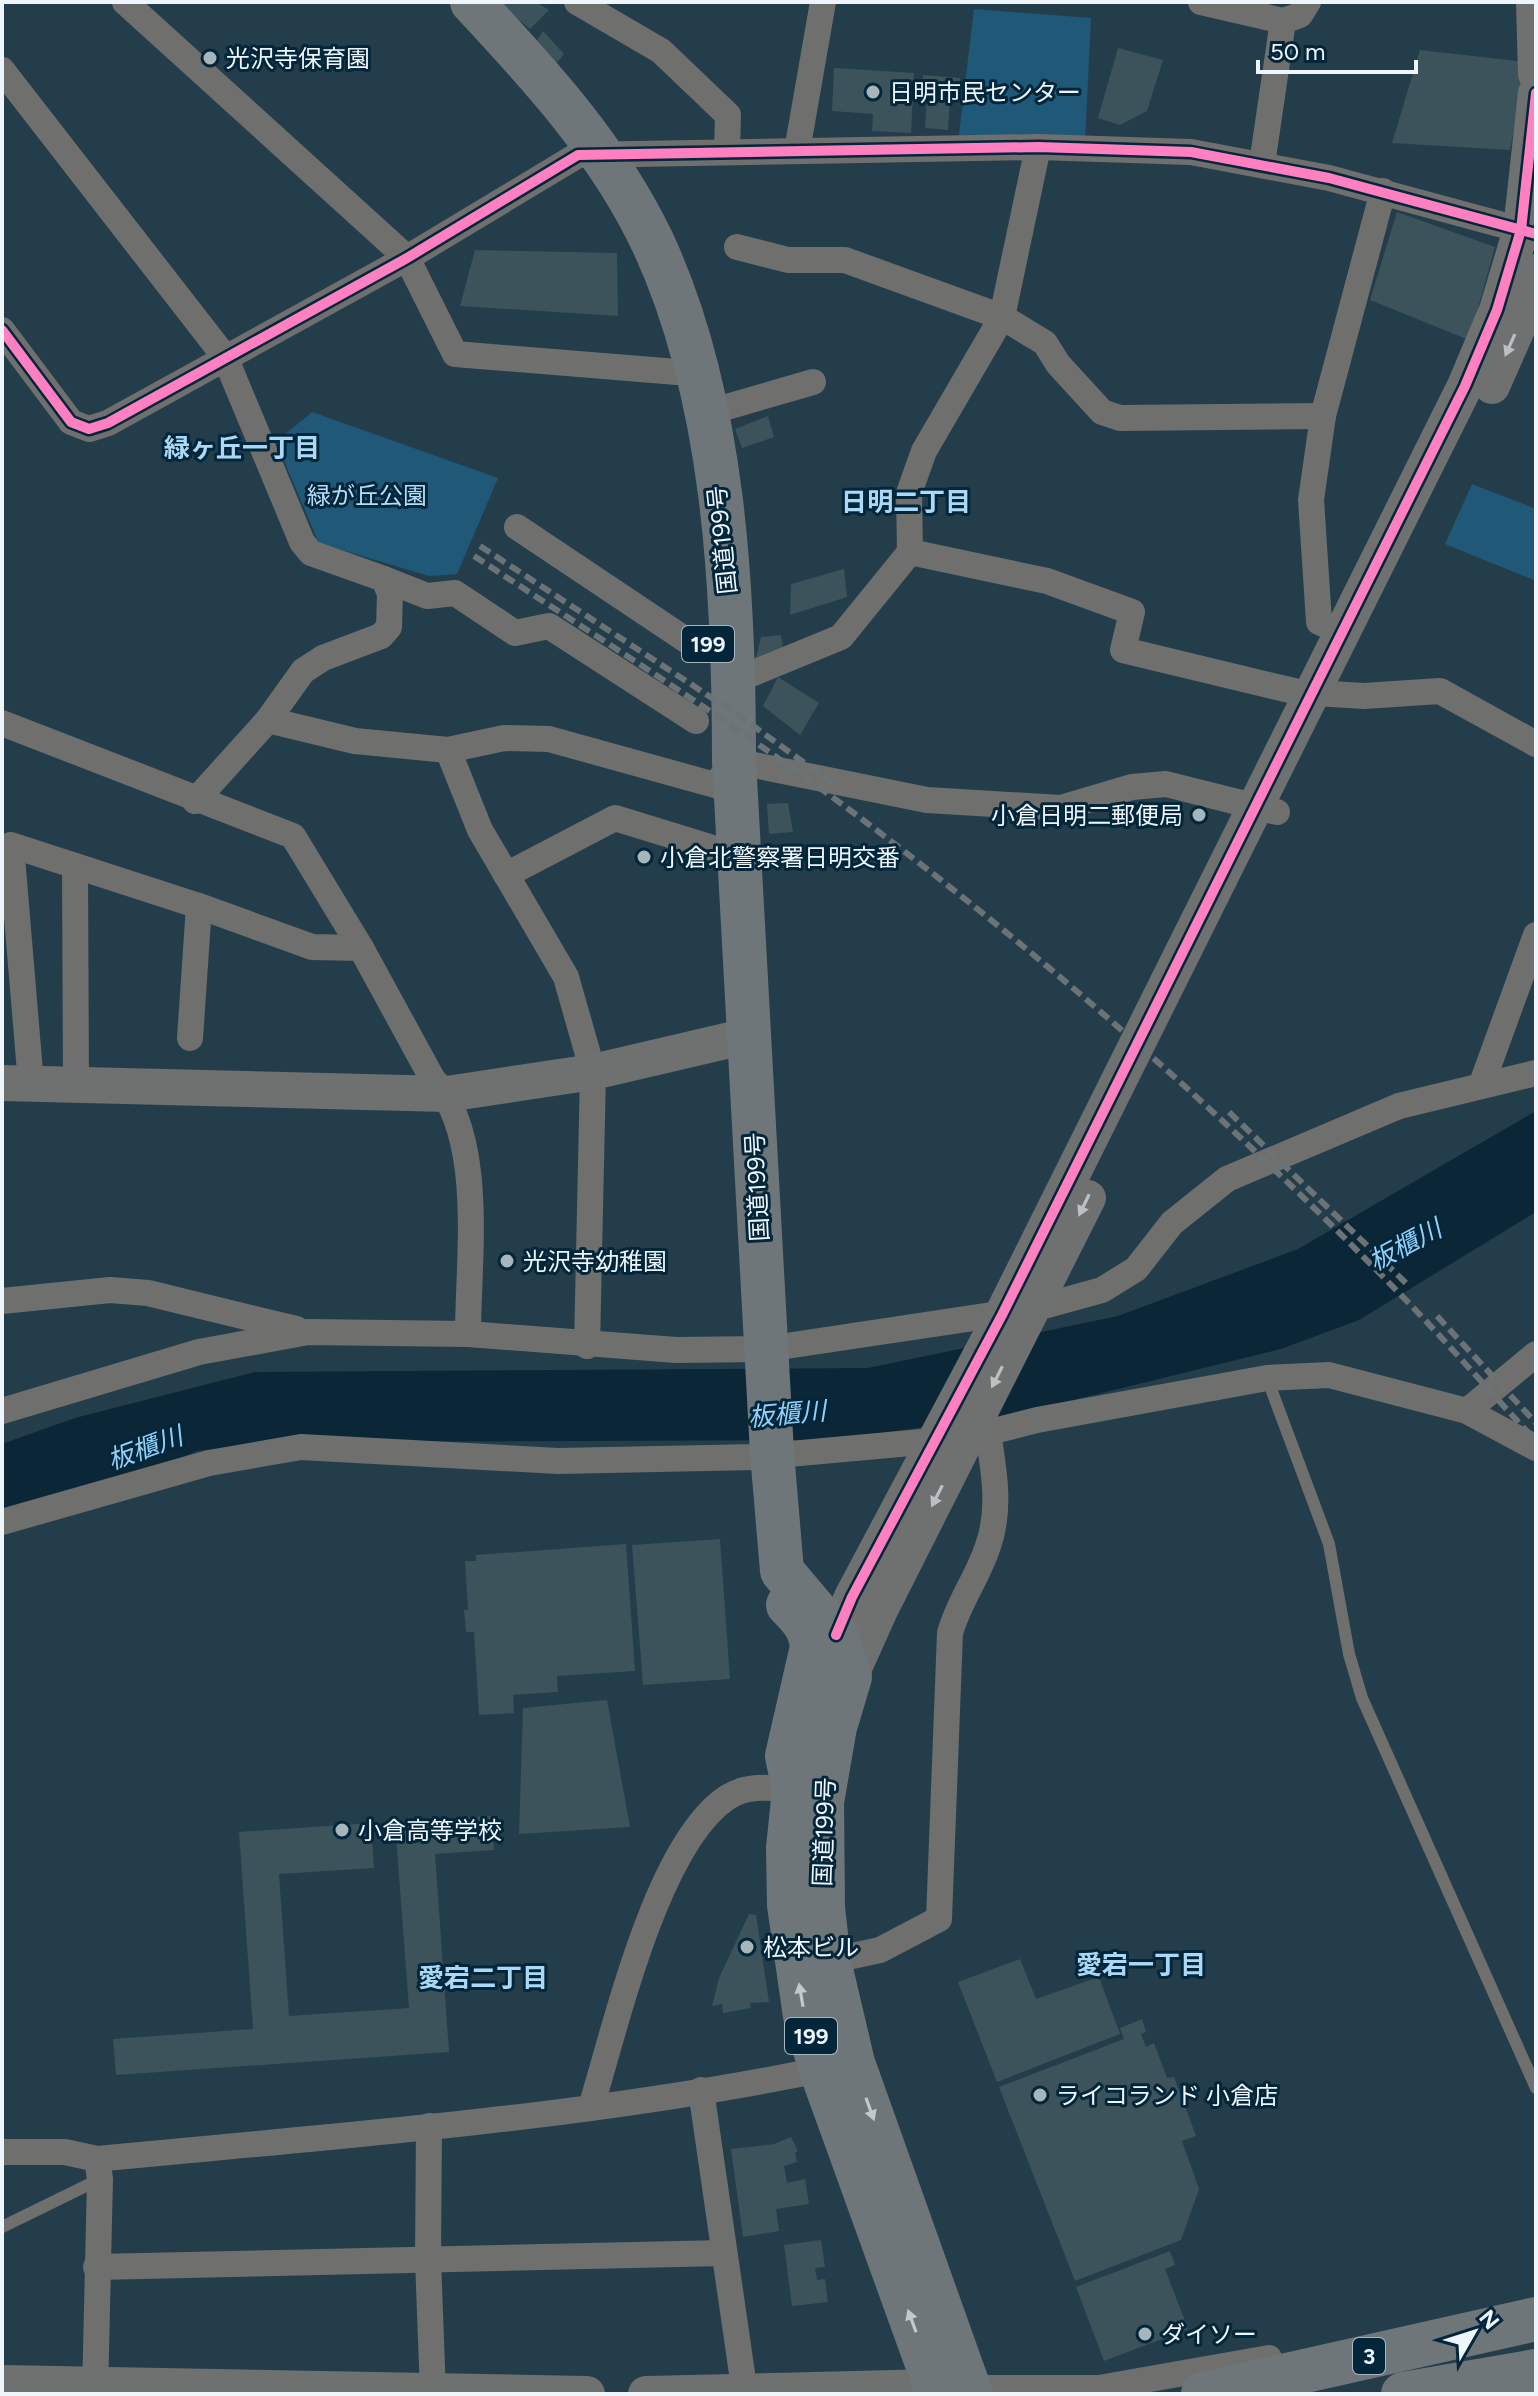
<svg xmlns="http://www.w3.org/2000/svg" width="1538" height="2396" font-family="Figtree,'Noto Sans JP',sans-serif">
	<rect width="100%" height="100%" fill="#243d4b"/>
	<g fill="#205878">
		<polygon points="974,9 1091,18 1085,142 959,135"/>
		<polygon points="312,412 498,478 457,574 429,576 319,543 276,442"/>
		<polygon points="1472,484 1536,509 1536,581 1445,544"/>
	</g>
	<polygon fill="#0b2636" points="1536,1111 1536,1212 1359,1320 1281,1349 1012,1415 829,1440 277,1442 197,1451 2,1531 2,1444 75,1418 255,1372 868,1368 1118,1316 1298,1249"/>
	<g fill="#3c535c">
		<polygon points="497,2 536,2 549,10 530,29"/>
		<polygon points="543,31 564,54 555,65 535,43"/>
		<polygon points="1118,48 1163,60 1147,111 1120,125 1098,118"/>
		<polygon points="1420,50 1527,62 1510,150 1392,143"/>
		<polygon points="834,68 914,73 911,133 872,131 873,114 832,111"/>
		<polygon points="923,75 960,78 958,100 950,99 948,130 925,128 927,95 922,95"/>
		<polygon points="1397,212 1495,247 1469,340 1370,300"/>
		<polygon points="475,250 617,253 618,316 460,306"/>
		<polygon points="768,416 774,437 742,448 735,429"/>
		<polygon points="844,569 847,597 790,615 791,584"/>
		<polygon points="781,635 785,661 754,666 761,637"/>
		<polygon points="778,677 819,703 800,735 763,706"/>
		<polygon points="788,803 793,832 769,834 767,804"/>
		<polygon points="720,1539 730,1679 643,1685 632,1545"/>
		<polygon points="626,1544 635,1671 557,1676 558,1692 513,1695 514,1713 479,1715 474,1632 466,1632 464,1610 468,1610 465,1561 476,1561 476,1555"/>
		<polygon points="607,1700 630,1827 519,1834 523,1708"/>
		<polygon points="491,1816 494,1850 435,1854 449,2052 116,2075 113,2039 253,2029 239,1832 371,1823 374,1868 279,1874 289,2016 409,2008 395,1823"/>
		<polygon points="749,1914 756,1915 769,2002 750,2003 751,2008 723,2013 722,2004 712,2006 719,1978"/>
		<polygon points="1020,1959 1036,1999 1099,1977 1120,2034 997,2082 958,1982"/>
		<polygon points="1142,2019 1146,2032 1141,2034 1146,2047 1154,2043 1167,2078 1174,2077 1196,2136 1182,2141 1199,2189 1181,2240 1075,2281 999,2087 1124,2039 1120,2028"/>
		<polygon points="791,2137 798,2151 795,2153 797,2162 784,2166 787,2183 805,2179 809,2204 776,2209 779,2231 743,2237 731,2149 774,2144"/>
		<polygon points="821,2240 825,2267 815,2268 817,2280 825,2279 828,2302 792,2306 784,2245"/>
		<polygon points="1170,2251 1175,2265 1165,2269 1188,2329 1104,2361 1076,2287"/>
	</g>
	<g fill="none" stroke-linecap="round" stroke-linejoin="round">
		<g stroke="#6f6f6e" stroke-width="12">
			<polyline points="1267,1378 1329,1544 1349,1654 1362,1698 1536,2088"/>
			<polyline points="2,2227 100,2179"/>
		</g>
		<g stroke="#6f6f6e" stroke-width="26">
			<polyline points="125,2 407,258 455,354 677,372"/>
			<polyline points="577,2 661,51 728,115 727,152"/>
			<polyline points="1201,2 1283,21 1300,15 1308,2"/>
			<polyline points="2,70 225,357 302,542 311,553 384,579 390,594 389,627 381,636 323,658 303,671 268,720 195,801"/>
			<polyline points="797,151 823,2"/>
			<polyline points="1262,164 1283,21"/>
			<polyline points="737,247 788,260 845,260 1002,317 1045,343 1058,364 1102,412 1120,418 1323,416"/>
			<polyline points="2,330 71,422 89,429 108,423 407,258 578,155 1038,147 1191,152 1329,178 1536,234"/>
			<polyline points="706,413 813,382"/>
			<polyline points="517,527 689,642 734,650"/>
			<polyline points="910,552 1047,581 1132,612 1123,650 1298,692 1364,696 1440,691 1536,744"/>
			<polyline points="384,579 427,596 455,593 515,633 549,626 696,721"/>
			<polyline points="1340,631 1319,622 1311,500 1323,416 1383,191"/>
			<polyline points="734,681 841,637 910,552 909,493 924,451 1002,317 1038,147"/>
			<polyline points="268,720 355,741 448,750 504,738 549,739 715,785 734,761 927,800 1061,808 1132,787 1166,784 1277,812"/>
			<path d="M 2,723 L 293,836 L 361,948 L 432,1078 C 486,1136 468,1259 468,1334"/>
			<polyline points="448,750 480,830 566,977 593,1072 587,1346"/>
			<polyline points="75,866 76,1085"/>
			<polyline points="506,875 615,818 719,850"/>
			<polyline points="199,906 312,947 361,948"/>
			<polyline points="31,1084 11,845 199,906 190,1038"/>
			<polyline points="1481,1086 1536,935"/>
			<polyline points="2,1301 110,1290 148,1293 296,1329"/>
			<polyline points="2,1411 199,1352 308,1332 468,1334 676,1350 766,1349 1033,1309 1102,1290 1136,1269 1172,1223 1227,1179 1399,1106 1536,1073"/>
			<polyline points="1467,1411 1536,1448"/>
			<polyline points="2,1522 209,1463 301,1447 558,1461 757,1457 966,1438 1037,1420 1267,1378 1329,1375 1467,1411 1536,1354"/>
			<path d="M 829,1961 L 880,1950 L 939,1919 L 950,1633 C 959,1601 978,1577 988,1546 C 1001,1510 994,1470 988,1433"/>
			<polyline points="701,2090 745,2394"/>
			<path d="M 591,2107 C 616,2026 657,1843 728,1797 C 748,1784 772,1788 794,1790"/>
			<polyline points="429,2126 428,2259 433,2394"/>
			<path d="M 2,2152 L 65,2152 L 97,2159 C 343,2135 592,2118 834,2067"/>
			<polyline points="96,2267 724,2253"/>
			<polyline points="959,2388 1099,2388 1269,2358"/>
			<polyline points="95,2394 100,2179 97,2159"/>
		</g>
		<g stroke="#6f7070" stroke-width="36">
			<polyline points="1534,2 1536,74"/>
			<polyline points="1492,386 1521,320 1536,272"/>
			<polyline points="2,1083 447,1094 593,1072 730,1040"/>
			<polyline points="836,1635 852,1597 1002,1315 1465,386 1497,310 1521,230 1536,93"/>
			<polyline points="850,1677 880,1610 1088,1198"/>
			<polyline points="2,2383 587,2394"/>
			<polyline points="646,2394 935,2387"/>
		</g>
		<g stroke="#6f767a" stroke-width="44">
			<path d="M 472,2 C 541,76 609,150 653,243 C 725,398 734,593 734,761 L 772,1453 L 782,1571 L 836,1635 L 850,1677 L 835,1727 L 822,1802 L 823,1908 L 829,1961 L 853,2063 L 971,2394"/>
			<path d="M 788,1605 C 802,1619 810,1628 812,1647 L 787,1756 L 794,1790 L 788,1848 L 789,1905 L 805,2016 L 821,2070 L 938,2394"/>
			<polyline points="1203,2394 1536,2319"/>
			<polyline points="1403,2394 1536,2371"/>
		</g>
		<g stroke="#6b7376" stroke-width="6" stroke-dasharray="12 6" stroke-linecap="butt">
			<polyline points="480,546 741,717 832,783"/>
			<path d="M 474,556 C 614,648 756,737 888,839 C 1069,977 1240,1130 1399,1293 C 1446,1341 1490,1392 1536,1441"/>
			<polyline points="1229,1112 1410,1287"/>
			<polyline points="1437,1316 1536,1423"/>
		</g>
		<g stroke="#03263a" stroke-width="15">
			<g id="cycleway">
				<polyline points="2,330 71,422 89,429 108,423 407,258 578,155 1038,147 1191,152 1329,178 1536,234"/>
				<polyline points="836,1635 852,1597 1002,1315 1465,386 1497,310 1521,230 1536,93"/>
			</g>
		</g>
		<use href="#cycleway" stroke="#ff80c0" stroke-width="10"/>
	</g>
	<defs><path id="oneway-solid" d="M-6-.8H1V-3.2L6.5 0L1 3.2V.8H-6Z" transform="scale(2)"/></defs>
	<g fill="#bbc0c3">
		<use href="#oneway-solid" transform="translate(1510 345) rotate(114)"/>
		<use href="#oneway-solid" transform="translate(1084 1205) rotate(116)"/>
		<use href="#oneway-solid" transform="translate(997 1377) rotate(117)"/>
		<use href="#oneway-solid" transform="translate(937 1496) rotate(117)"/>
	</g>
	<g fill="#c2c9ce">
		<use href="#oneway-solid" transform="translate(801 1995) rotate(-100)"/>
		<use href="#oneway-solid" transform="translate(870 2109) rotate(70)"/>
		<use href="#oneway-solid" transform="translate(912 2321) rotate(-110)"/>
	</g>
	<g fill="#a7b5bd" stroke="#03263a" stroke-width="3">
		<circle cx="210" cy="58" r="8"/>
		<circle cx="873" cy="92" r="8"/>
		<circle cx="1199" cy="815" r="8"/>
		<circle cx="644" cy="857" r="8"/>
		<circle cx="507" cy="1261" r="8"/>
		<circle cx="342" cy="1830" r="8"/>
		<circle cx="747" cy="1947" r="8"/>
		<circle cx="1040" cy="2095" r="8"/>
		<circle cx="1145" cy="2334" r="8"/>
	</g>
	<g text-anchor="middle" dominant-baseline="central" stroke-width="6" stroke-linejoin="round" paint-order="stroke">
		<g fill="#03263a" stroke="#a8b7c1" stroke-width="2">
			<rect x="682" y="626" width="52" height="36" rx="6"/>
			<rect x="785" y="2018" width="52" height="36" rx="6"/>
			<rect x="1353" y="2338" width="32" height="36" rx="6"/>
		</g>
		<g font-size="22" font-weight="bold" fill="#eef5fb">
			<text x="708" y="644">199</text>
			<text x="811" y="2036">199</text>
			<text x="1369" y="2356">3</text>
		</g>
		<g font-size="24" fill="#eef5fb" stroke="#03263a" text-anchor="start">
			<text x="226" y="58">光沢寺保育園</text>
			<text x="889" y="92">日明市民センター</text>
			<text x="1183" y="815" text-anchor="end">小倉日明二郵便局</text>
			<text x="660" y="857">小倉北警察署日明交番</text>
			<text x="523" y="1261">光沢寺幼稚園</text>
			<text x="358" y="1830">小倉高等学校</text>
			<text x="763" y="1947">松本ビル</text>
			<text x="1056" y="2095">ライコランド 小倉店</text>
			<text x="1161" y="2334">ダイソー</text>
		</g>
		<g font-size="24" fill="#b5ddf9" stroke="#03263a">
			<text x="367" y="495">緑が丘公園</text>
		</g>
		<g font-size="24" fill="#eef5fb" stroke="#03263a">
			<text transform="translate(722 540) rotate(-96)">国道199号</text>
			<text transform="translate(757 1187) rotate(-93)">国道199号</text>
			<text transform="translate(824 1832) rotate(-88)">国道199号</text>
		</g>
		<g font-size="26" font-weight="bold" fill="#aad8f7" stroke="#03263a">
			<text x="242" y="448">緑ヶ丘一丁目</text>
			<text x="906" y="502">日明二丁目</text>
			<text x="1141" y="1965">愛宕一丁目</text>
			<text x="483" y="1978">愛宕二丁目</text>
		</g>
		<g font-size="26" font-style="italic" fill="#92d0f9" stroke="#03263a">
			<text transform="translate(1405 1245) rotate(-28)">板櫃川</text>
			<text transform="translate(787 1414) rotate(-5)">板櫃川</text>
			<text transform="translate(145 1448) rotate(-20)">板櫃川</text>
		</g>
	</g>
	<rect width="1538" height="2396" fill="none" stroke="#eef5fb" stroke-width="8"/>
	<g transform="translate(1474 2332) rotate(51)" stroke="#03263a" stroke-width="6" paint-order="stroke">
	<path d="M0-6L14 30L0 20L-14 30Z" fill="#eef5fb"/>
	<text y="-12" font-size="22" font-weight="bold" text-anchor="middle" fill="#eef5fb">N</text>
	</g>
	<path d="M1258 60v12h158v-12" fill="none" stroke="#eef5fb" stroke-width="4"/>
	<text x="1270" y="60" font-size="24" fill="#eef5fb" stroke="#03263a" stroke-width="6" paint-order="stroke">50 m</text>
</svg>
